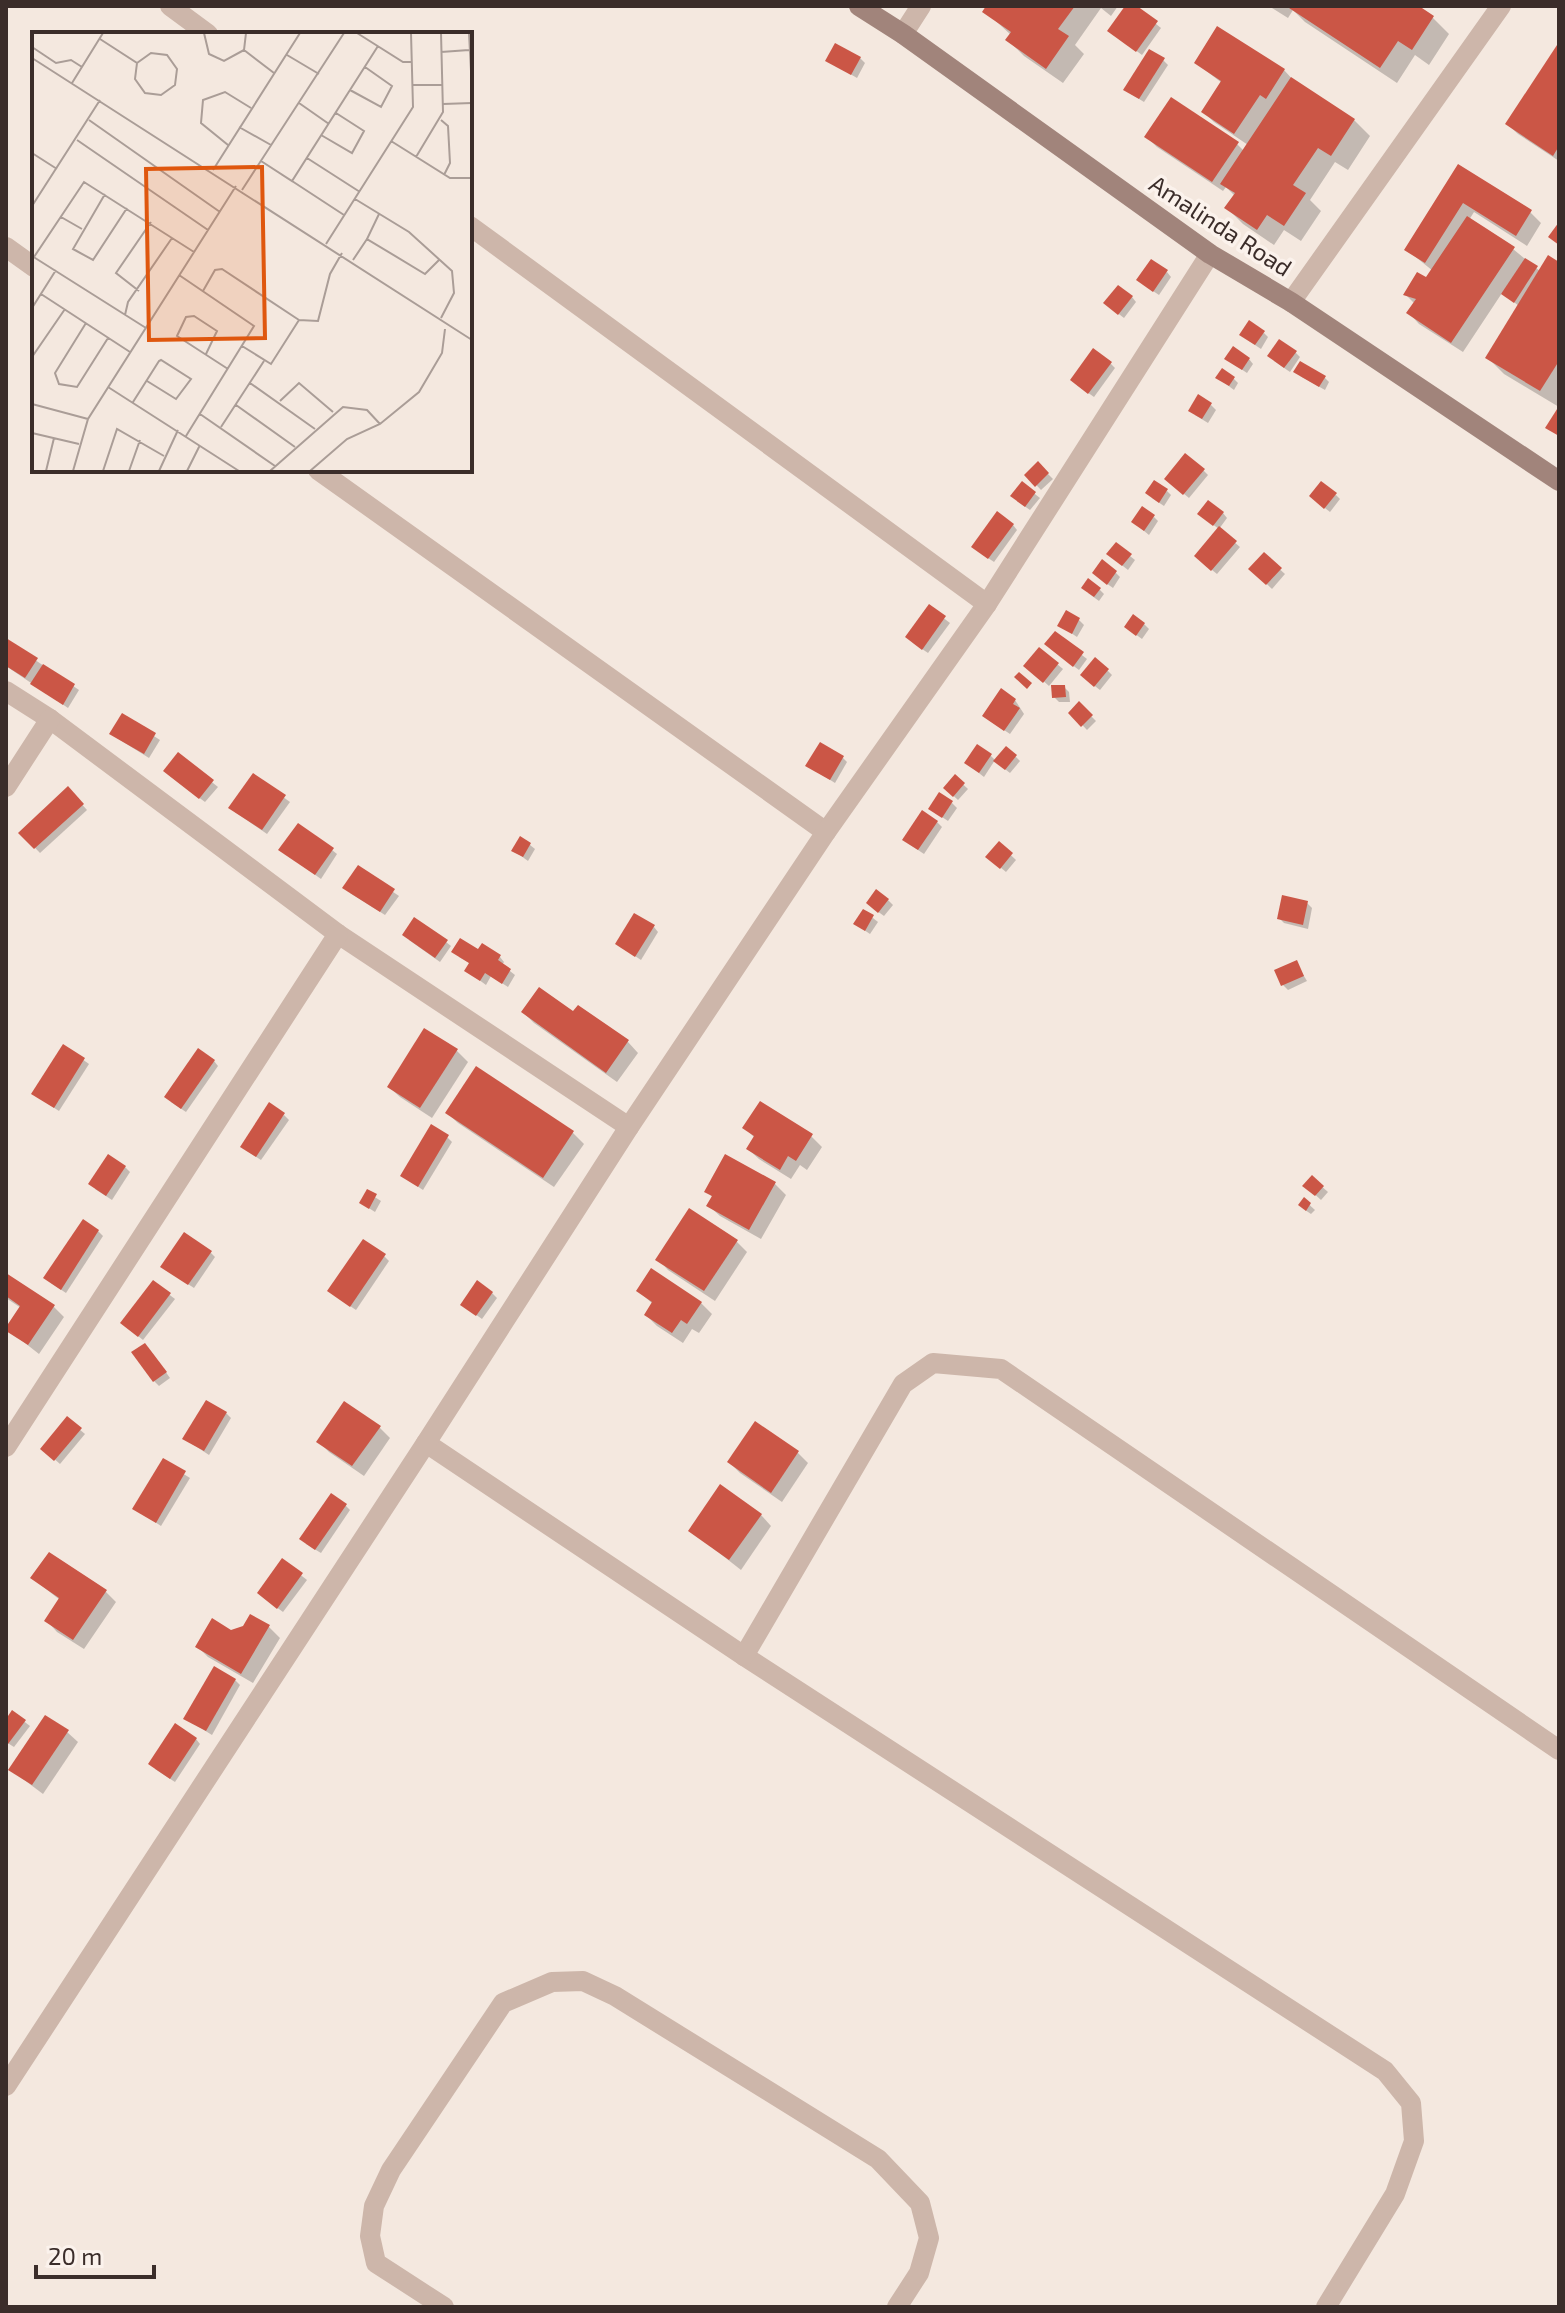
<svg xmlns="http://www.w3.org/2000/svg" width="1565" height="2313" font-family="'Exo 2',sans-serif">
	<rect width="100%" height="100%" fill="#f4e8df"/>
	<g fill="#0003">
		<polygon points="988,6 1118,6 1111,16 1101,8 1075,45 1084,54 1063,83 1024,56 1008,40 1011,35 985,11"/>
		<polygon points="1128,6 1134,6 1161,28 1142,55 1115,35"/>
		<polygon points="1269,6 1415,6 1433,18 1449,34 1429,65 1415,55 1397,83 1305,22 1293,10 1288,18"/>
		<polygon points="1559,46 1559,161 1518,134 1507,124"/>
		<polygon points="860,58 865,63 857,78 828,61"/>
		<polygon points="1163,60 1168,65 1144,102 1131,94"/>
		<polygon points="1196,63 1284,70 1295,82 1354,120 1370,136 1348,170 1335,162 1310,200 1321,211 1301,241 1284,230 1274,245 1243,224 1227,208 1235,196 1226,187 1223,191 1157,147 1146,136 1237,144 1244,151 1248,145 1214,122 1203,112 1222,83"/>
		<polygon points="1458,167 1530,212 1541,223 1527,246 1474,212 1469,220 1513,249 1541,272 1559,264 1559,407 1504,374 1488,358 1519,306 1502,293 1463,352 1419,324 1409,313 1415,304 1406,295 1427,280 1433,271 1407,250"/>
		<polygon points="1167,272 1171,277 1159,295 1144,285"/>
		<polygon points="1132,297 1136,302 1124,318 1111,308"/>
		<polygon points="1264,333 1268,337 1261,349 1246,339"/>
		<polygon points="1295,352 1300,357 1290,372 1274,361"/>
		<polygon points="1249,359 1253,364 1247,373 1232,363"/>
		<polygon points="1110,363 1115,368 1094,397 1077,385"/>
		<polygon points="1300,376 1324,377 1329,382 1325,390"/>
		<polygon points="1218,378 1233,378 1238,383 1234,390"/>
		<polygon points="1211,405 1216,410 1208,423 1195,415"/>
		<polygon points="1038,464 1053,479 1041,490 1027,475"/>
		<polygon points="1203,470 1208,475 1189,498 1172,484"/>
		<polygon points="1022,484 1040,498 1030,510 1017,501"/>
		<polygon points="1167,491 1171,495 1164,506 1152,498"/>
		<polygon points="1336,495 1340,499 1330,512 1316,501"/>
		<polygon points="1223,513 1227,518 1219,529 1240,547 1217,574 1201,561 1219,529 1204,518"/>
		<polygon points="1154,517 1158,521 1149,535 1138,526"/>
		<polygon points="1013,525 1017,530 994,562 978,551"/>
		<polygon points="1264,555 1285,574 1272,589 1251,569"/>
		<polygon points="1130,556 1135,560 1128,570 1114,559"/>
		<polygon points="1115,572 1120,577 1113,588 1099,578"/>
		<polygon points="1099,589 1104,594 1099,601 1088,593"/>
		<polygon points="929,607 950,623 928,653 912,642"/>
		<polygon points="1079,620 1084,625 1077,637 1059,625"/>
		<polygon points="1144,624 1149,629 1142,639 1131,631"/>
		<polygon points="1055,634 1087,659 1079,670 1051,649"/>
		<polygon points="6,640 79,690 68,708 6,666"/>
		<polygon points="1040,650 1063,669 1049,686 1031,670"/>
		<polygon points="1107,670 1112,675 1100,690 1087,680"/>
		<polygon points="1064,687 1069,692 1070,702 1059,702 1054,697"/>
		<polygon points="1015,700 1024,714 1010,734 989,720"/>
		<polygon points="1079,704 1096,721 1087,730 1071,713"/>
		<polygon points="123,716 160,740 149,758 117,738"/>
		<polygon points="178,755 218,787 205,802 170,776"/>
		<polygon points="990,755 995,760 984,777 966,763"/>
		<polygon points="1015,756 1020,761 1010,773 1001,766"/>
		<polygon points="843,758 847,762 835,783 808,766"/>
		<polygon points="253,775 290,802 267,834 235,812"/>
		<polygon points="955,777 968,789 958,800 945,788"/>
		<polygon points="68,789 87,810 40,853 21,833"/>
		<polygon points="952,803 957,808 948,821 930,809"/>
		<polygon points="937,822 942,827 924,854 909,844"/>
		<polygon points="999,844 1016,860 1006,872 988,857"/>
		<polygon points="530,845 535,849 528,861 513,850"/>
		<polygon points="332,850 337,854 321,879 286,854"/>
		<polygon points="358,868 399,896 385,915 350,893"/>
		<polygon points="888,900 893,905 884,916 873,908"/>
		<polygon points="1307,903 1312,908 1308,929 1284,923 1279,918"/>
		<polygon points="864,911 878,922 870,934 861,928"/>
		<polygon points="654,927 658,932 641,960 617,944"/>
		<polygon points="409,940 446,942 451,946 440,962"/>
		<polygon points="478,952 500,957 504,962 502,965 515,975 508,987 491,976 486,985 467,971 471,964 459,957"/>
		<polygon points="1296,963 1307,981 1288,990 1283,985"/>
		<polygon points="578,1007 628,1042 638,1053 617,1082 534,1023 523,1012 573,1014"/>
		<polygon points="425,1030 457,1051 468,1062 432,1118 400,1097 389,1087"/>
		<polygon points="64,1046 89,1064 59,1111 39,1098"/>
		<polygon points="214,1061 218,1066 186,1112 171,1102"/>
		<polygon points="477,1069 573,1133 584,1144 554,1187 458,1123 447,1113"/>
		<polygon points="284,1115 289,1120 261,1160 247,1151"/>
		<polygon points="745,1128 811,1136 822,1147 807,1170 800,1165 791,1179 759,1159 748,1149 755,1138"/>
		<polygon points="447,1137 452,1142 423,1190 402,1176"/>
		<polygon points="125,1167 130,1172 112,1200 95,1189"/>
		<polygon points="1312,1178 1328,1192 1321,1200 1310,1190"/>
		<polygon points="775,1184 786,1195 761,1239 720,1216 709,1206 713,1198 707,1191"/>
		<polygon points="367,1192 381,1201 375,1212 361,1203"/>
		<polygon points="1304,1200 1315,1210 1311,1214 1305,1210"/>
		<polygon points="98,1231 103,1236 66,1293 51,1283"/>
		<polygon points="737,1242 747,1252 715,1301 668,1270 658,1259"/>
		<polygon points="210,1252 215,1257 194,1288 168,1271"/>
		<polygon points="384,1256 389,1261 356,1310 335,1296"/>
		<polygon points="6,1276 53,1306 64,1317 39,1354 7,1329 21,1308 6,1298"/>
		<polygon points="154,1283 175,1299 143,1340 127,1327"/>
		<polygon points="638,1291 701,1303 712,1314 699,1333 692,1329 683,1343 657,1326 646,1315 653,1304"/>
		<polygon points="492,1293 497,1298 482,1319 468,1309"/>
		<polygon points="150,1350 170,1378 159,1386 154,1381"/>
		<polygon points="226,1413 231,1418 209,1455 185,1439"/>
		<polygon points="67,1419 85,1434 60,1464 42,1448"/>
		<polygon points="379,1427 390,1438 364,1476 329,1452 318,1441"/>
		<polygon points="798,1453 808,1463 782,1502 740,1473 729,1462"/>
		<polygon points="163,1461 190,1478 161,1526 135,1509"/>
		<polygon points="345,1505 350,1510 321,1553 306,1544"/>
		<polygon points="761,1515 771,1526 741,1570 690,1530"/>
		<polygon points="283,1561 307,1580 283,1612 264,1598"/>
		<polygon points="32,1578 106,1592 116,1602 84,1649 57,1632 47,1621 60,1600"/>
		<polygon points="251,1616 269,1627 280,1638 253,1683 208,1657 198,1647 245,1628"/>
		<polygon points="235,1680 240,1685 212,1735 186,1719"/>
		<polygon points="13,1713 30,1726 14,1747 6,1742 6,1722"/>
		<polygon points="67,1732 78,1742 43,1794 11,1770"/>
		<polygon points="196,1739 200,1744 175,1782 155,1769"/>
	</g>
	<g fill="#cb5646">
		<polygon points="986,6 1075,6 1058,29 1069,36 1046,69 1005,40 1011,32 982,12"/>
		<polygon points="1125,6 1137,6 1158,21 1136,52 1107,31"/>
		<polygon points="1286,6 1419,6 1434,16 1412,50 1398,41 1380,68"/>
		<polygon points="1217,26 1285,69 1266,99 1260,95 1234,134 1201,112 1221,81 1194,63"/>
		<polygon points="1559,42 1559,146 1553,156 1505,124"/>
		<polygon points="835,43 861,57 851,75 825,61"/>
		<polygon points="1149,49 1165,58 1139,99 1123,90"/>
		<polygon points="1291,77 1355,119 1331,156 1318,148 1293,185 1306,193 1284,226 1267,215 1257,230 1224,208 1235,193 1220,184"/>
		<polygon points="1171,97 1239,142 1212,182 1144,137"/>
		<polygon points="1458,164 1532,210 1516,236 1463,203 1425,263 1404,250"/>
		<polygon points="1467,216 1515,247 1451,343 1406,313 1416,299 1403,295 1417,272 1426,277"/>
		<polygon points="1559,222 1559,245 1548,237"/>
		<polygon points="1548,255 1559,262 1559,361 1540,391 1485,358"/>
		<polygon points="1525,258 1538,266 1514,303 1501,294"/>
		<polygon points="1151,259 1168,270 1153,292 1136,280"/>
		<polygon points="1118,285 1133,296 1118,315 1103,303"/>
		<polygon points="1249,320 1265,331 1255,345 1239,335"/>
		<polygon points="1279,339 1297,351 1284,368 1267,356"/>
		<polygon points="1233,346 1250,358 1242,370 1224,359"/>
		<polygon points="1093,348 1112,362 1088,394 1070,380"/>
		<polygon points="1300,361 1326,376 1319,387 1293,372"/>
		<polygon points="1222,368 1235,377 1229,386 1215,378"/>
		<polygon points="1198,394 1212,403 1202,419 1188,411"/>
		<polygon points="1559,406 1559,436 1545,428"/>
		<polygon points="1185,453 1205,469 1183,495 1164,479"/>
		<polygon points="1038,461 1049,473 1035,487 1024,475"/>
		<polygon points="1154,480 1168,489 1159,503 1145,493"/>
		<polygon points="1022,481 1036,492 1025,507 1010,496"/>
		<polygon points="1321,481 1337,493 1324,509 1309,496"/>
		<polygon points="1208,500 1224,512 1213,526 1197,514"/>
		<polygon points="1142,506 1155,515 1144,531 1131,522"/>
		<polygon points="997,511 1014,524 988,559 971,547"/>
		<polygon points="1219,526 1237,541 1211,571 1194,556"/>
		<polygon points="1116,542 1132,554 1122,566 1106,554"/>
		<polygon points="1264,552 1282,568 1266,585 1248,569"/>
		<polygon points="1102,559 1117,571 1107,585 1092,573"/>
		<polygon points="1088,578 1101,588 1094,597 1081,588"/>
		<polygon points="929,604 946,616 922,650 905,637"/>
		<polygon points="1066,610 1080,618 1072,634 1057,626"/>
		<polygon points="1133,614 1145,623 1136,636 1124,627"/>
		<polygon points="1055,631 1084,652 1073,667 1044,644"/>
		<polygon points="6,638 38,658 25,678 6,666"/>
		<polygon points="1039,647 1059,663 1043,683 1023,666"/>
		<polygon points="1095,657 1109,669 1094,687 1080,675"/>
		<polygon points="43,664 75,684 63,705 30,684"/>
		<polygon points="1019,672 1032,683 1027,689 1014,677"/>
		<polygon points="1051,685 1065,685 1066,697 1052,698"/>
		<polygon points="1001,688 1016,699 1013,704 1020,708 1004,731 982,716"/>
		<polygon points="1079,701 1093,715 1081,727 1068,713"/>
		<polygon points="122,713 156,733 144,754 109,734"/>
		<polygon points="820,742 844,756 830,780 805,766"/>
		<polygon points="977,744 992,754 979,773 964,763"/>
		<polygon points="1006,746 1017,755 1005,770 993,761"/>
		<polygon points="178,752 214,780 199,799 163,771"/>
		<polygon points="253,773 286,795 262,830 228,808"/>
		<polygon points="955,774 965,783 953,797 943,788"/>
		<polygon points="68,786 84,804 34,849 18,833"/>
		<polygon points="939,792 953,801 942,818 928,809"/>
		<polygon points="922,810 938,821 918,850 902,840"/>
		<polygon points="298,823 334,848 315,875 278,850"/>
		<polygon points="520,836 531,843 523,857 511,851"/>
		<polygon points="999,841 1013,853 1000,869 985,857"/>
		<polygon points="358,865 395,889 380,912 342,888"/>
		<polygon points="876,889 889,899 878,913 866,903"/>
		<polygon points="1282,895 1308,901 1303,925 1277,919"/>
		<polygon points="863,909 874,915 865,931 853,924"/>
		<polygon points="634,913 655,925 635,957 615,944"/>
		<polygon points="414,917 448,940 435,958 402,935"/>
		<polygon points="460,938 478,949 482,943 501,955 498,960 511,969 502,984 485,973 480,981 464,971 469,963 451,952"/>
		<polygon points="1297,960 1304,976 1281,986 1274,970"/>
		<polygon points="539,987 573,1011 578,1005 629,1040 606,1073 521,1012"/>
		<polygon points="424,1028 458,1049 420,1108 387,1087"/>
		<polygon points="63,1044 85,1058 54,1108 31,1094"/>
		<polygon points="198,1048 215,1060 181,1109 164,1097"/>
		<polygon points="476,1066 574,1131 543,1178 445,1113"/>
		<polygon points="760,1101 813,1134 796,1161 788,1156 780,1170 746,1149 754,1136 742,1128"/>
		<polygon points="269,1102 285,1113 256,1157 240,1147"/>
		<polygon points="431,1124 449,1135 418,1187 400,1176"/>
		<polygon points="108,1154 126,1166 106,1196 88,1184"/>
		<polygon points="725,1154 776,1182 749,1230 706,1206 712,1196 704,1192"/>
		<polygon points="1312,1175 1324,1186 1315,1196 1302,1186"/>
		<polygon points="367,1189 377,1194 369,1209 359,1203"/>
		<polygon points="1304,1197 1311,1203 1306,1211 1298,1205"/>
		<polygon points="689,1208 738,1240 704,1291 655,1260"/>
		<polygon points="83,1219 99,1230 61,1290 43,1278"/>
		<polygon points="184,1232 212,1251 188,1285 160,1267"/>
		<polygon points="363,1239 386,1254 350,1307 327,1291"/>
		<polygon points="651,1268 702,1302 687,1324 681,1320 672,1333 644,1315 652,1302 636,1291"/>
		<polygon points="6,1273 55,1305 28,1345 6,1331 6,1327 20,1306 6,1296"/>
		<polygon points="153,1280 171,1293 138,1337 120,1323"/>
		<polygon points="477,1280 493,1292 476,1316 460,1305"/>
		<polygon points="145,1343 167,1372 153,1382 131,1352"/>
		<polygon points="206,1400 227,1412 204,1451 182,1439"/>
		<polygon points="344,1401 381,1426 352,1466 316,1442"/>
		<polygon points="67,1416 82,1428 54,1461 40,1449"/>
		<polygon points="755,1421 799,1451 771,1493 727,1462"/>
		<polygon points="163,1458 186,1471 156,1523 132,1509"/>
		<polygon points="720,1484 762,1514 729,1560 688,1531"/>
		<polygon points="331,1493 347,1504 315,1550 299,1539"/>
		<polygon points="49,1552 107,1590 73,1640 44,1621 59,1598 30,1578"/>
		<polygon points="282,1558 303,1573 277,1609 257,1593"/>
		<polygon points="250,1614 270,1625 241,1674 195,1647 212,1618 231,1630 243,1626"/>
		<polygon points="214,1666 236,1679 206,1731 183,1719"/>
		<polygon points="12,1710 26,1720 8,1744 6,1719"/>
		<polygon points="45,1715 69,1730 32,1785 8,1770"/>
		<polygon points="175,1723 197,1738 170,1779 148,1764"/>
	</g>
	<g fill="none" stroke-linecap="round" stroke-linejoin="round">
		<g stroke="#cdb6aa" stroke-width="20">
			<polyline points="170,6 208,34"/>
			<polyline points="903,34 921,6"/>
			<polyline points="470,226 987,604"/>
			<polyline points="6,247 34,267"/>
			<polyline points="1291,302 1501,6"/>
			<polyline points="318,470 826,832"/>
			<polyline points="6,691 50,719 338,934 629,1127"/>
			<polyline points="6,787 50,719"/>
			<polyline points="426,1443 744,1656 1385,2071 1411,2103 1414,2141 1395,2194 1326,2307"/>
			<polyline points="6,1447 338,934"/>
			<polyline points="744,1656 903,1384 933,1363 1001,1369 1559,1750"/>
			<polyline points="6,2086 426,1443 629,1127 826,832 987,604 1210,254"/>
			<polyline points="444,2307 376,2263 370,2236 374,2206 391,2170 503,2003 552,1982 583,1981 615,1996 878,2159 920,2203 929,2238 919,2273 897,2307"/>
		</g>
		<polyline stroke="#a1847b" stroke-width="20" points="859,6 903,34 1210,254 1291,302 1559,481"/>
	</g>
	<g text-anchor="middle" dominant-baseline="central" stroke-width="7" stroke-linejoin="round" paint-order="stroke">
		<g font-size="24" fill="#3b2d2a" stroke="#fbf2ec">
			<text transform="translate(1221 225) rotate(33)">Amalinda Road</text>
		</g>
	</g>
	<g transform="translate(32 32)">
		<rect width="440" height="440" fill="#f4e8df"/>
		<path fill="none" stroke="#aa9d97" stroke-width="2" d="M 172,1 L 177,22 L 192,29 L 212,18 L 214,1M 325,1 L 371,30 L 380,30M 437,1 L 440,58M 68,7 L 105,31 L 103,47 L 113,61 L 129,63 L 143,53 L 145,37 L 135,23 L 119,21 L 105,31M 0,15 L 24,31 L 39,28 L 50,35M 212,18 L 242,41M 409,20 L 437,18M 255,23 L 287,42M 0,26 L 440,308M 40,51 L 71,1M 381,53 L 411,53M 318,58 L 349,75 L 360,54 L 333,35M 267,71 L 297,92M 411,72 L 440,71M 57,88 L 188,180M 409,88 L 416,94 L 418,131 L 412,143M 207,95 L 239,113M 289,103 L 320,121 L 332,99 L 304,81M 45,108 L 176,198M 359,109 L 418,146 L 440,146M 196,113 L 169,91 L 171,68 L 193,60 L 219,76M 0,121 L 25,137M 384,125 L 411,80 L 409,1M 275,126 L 328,160M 229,129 L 260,149 L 346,14M 181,138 L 268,1M 260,149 L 312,183M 210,158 L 312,1M 73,162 L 41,217 L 61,228 L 95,176M 323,167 L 377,200 L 420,239 L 422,261 L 409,286M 0,174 L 68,68M 347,182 L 335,207 L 393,242 L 408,227M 29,185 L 50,197M 294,212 L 381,75 L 379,1M 0,224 L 114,296M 2,225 L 52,150 L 162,220M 321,228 L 335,207M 147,243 L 222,294 L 154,404M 107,259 L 84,241 L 119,190M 171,259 L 183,238 L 190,237 L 267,288M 9,262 L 98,320M 0,276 L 24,238M 93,283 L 96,270 L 140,206M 54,291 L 23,341 L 27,352 L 45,355 L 76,306M 210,314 L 239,332 L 267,288 L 286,289 L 298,242 L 310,221M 174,322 L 185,299 L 162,284 L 154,285 L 145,304 L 196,337M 0,325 L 33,277M 218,351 L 283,397M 76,355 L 207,439M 248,369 L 267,351 L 301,380M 101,370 L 127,329 L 129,328 L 159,347 L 144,367 L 115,349M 0,372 L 56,387M 204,373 L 263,415M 168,382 L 243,434M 189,395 L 232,329M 0,401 L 47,412M 14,439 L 22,406M 41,439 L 56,387 L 204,154M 71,439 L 85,397 L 132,424M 97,439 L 108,408M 127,439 L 146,398M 155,439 L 168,413M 238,439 L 311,375 L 335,378 L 348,392M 278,439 L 315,407 L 348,392 L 387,360 L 410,321 L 413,297"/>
		<path fill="#df570e" fill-opacity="0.15" stroke="#df570e" stroke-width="4" d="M 230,135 L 233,306 L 117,308 L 114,137 Z"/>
		<rect width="440" height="440" fill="none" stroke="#3b2d2a" stroke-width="4"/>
	</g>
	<rect width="1565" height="2313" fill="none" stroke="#3b2d2a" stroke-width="16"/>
	<path d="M36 2265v12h118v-12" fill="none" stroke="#3b2d2a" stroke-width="4"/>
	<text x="48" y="2265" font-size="24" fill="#3b2d2a" stroke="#fbf2ec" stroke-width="6" paint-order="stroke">20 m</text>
</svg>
